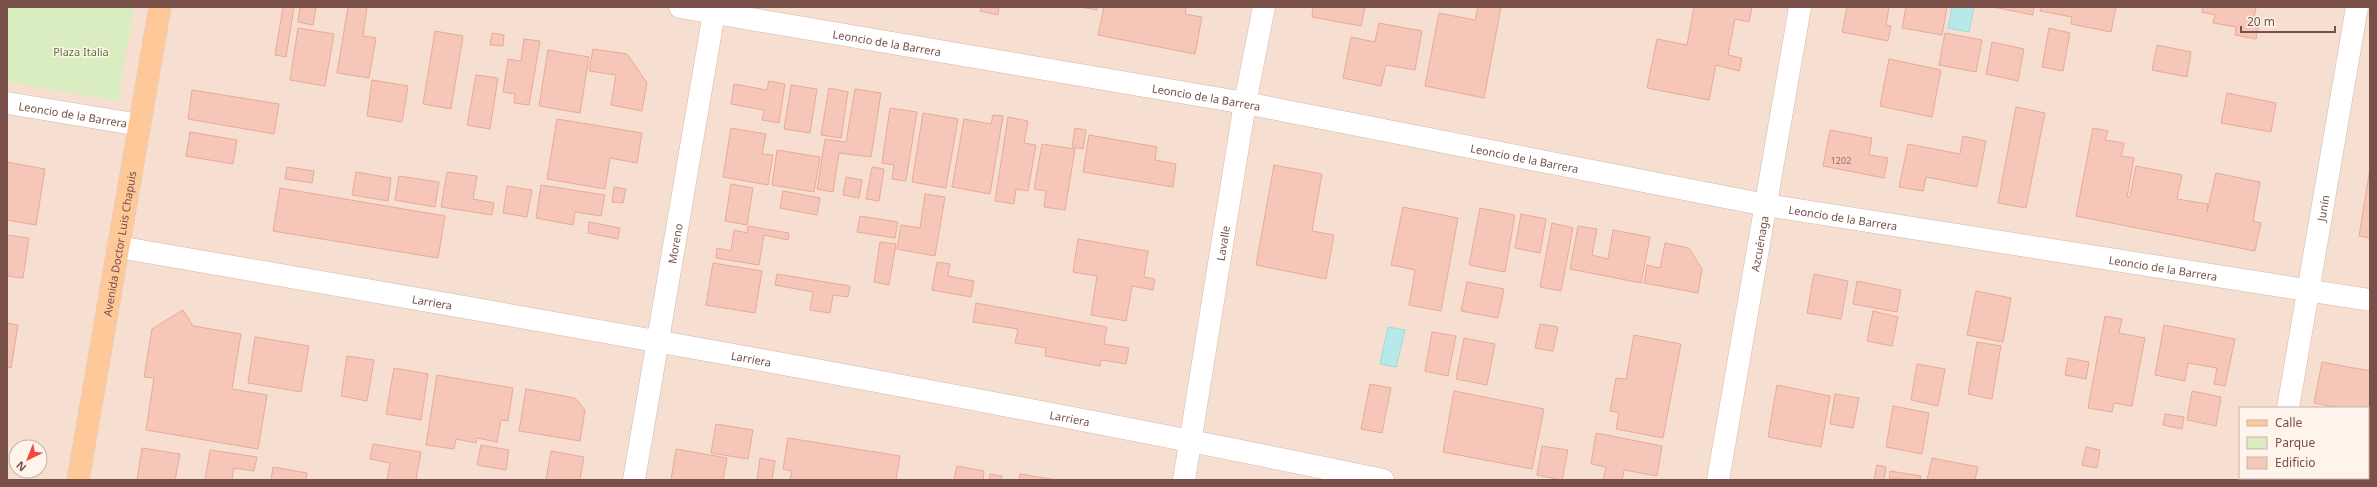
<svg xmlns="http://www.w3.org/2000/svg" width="2377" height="487" font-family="'Noto Sans',sans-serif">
	<rect width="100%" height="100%" fill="#feefe3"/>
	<path fill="#f6dfd1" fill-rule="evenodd" d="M 7,7 L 2370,7 L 2370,480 L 7,480 ZM 2240,408 L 2368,408 L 2368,478 L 2240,478 ZM 16,447 L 40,447 L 40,471 L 16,471 Z"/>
	<polygon fill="#daedc0" points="7,7 134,7 118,101 7,82"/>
	<g fill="#b6e9e8" stroke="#9bdcdb">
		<polygon points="1952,7 1974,7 1969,32 1948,28"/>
		<polygon points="1388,327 1405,330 1396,367 1380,364"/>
	</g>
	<g fill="#f6c7b8" stroke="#eaa997">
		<polygon points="283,7 294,7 286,57 275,55"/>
		<polygon points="300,7 316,7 313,25 298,22"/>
		<polygon points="348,7 367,7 363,36 376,38 369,78 337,73"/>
		<polygon points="981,7 999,7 998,15 980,11"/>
		<polygon points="1080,7 1097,7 1097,10"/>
		<polygon points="1104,7 1186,7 1185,14 1202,17 1195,54 1098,35"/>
		<polygon points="1313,7 1365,7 1361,26 1312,17"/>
		<polygon points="1478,7 1501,7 1484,98 1425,86 1439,13 1475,20"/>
		<polygon points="1694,7 1752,7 1749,22 1735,19 1728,55 1742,58 1739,71 1716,65 1709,100 1647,88 1657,39 1687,45"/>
		<polygon points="1847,7 1889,7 1886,25 1891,26 1888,41 1842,32"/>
		<polygon points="1906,7 1947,7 1942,35 1902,28"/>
		<polygon points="1993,7 2034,7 2033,15"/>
		<polygon points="2041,7 2116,7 2111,32 2071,24 2072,17 2040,11"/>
		<polygon points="2203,7 2256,7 2253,23 2259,24 2256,39 2235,35 2236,27 2213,23 2215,15 2202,12"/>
		<polygon points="1379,23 1422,31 1415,70 1386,65 1381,86 1343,78 1351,37 1375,42"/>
		<polygon points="298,28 334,34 325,86 290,80"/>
		<polygon points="2049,28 2070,33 2063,71 2042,67"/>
		<polygon points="435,31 463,36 451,109 423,104"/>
		<polygon points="492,33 504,35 503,46 490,45"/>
		<polygon points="1945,33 1982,40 1976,72 1939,65"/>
		<polygon points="524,39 540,41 529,105 514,103 515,94 503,92 508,59 521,61"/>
		<polygon points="1992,42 2024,49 2018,81 1986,74"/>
		<polygon points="2157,45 2191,52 2187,77 2152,70"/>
		<polygon points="593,49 627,54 647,83 642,111 611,105 616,75 589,71"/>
		<polygon points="548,50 589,57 580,113 539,106"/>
		<polygon points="1889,59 1941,70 1932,117 1880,106"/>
		<polygon points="476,75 498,78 490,129 467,125"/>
		<polygon points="372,80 408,86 402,122 367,116"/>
		<polygon points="769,81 785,84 779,123 762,120 764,110 731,104 734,84 767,90"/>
		<polygon points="791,85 817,89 810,133 784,129"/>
		<polygon points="829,88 848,92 841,138 821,135"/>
		<polygon points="855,89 881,93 871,157 839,153 833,192 817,189 825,139 846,142"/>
		<polygon points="192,90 279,104 274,134 188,119"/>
		<polygon points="2227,93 2276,103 2271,132 2221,123"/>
		<polygon points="2016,107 2045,113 2026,208 1998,203"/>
		<polygon points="890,108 917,112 906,181 892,179 894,165 882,163"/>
		<polygon points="923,113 958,119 946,188 912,182"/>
		<polygon points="993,115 1003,116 990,194 952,187 964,119 991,124"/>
		<polygon points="1008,117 1028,121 1024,143 1036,145 1028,191 1016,189 1014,204 995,201"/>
		<polygon points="557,119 642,133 637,163 610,158 605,189 547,179"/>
		<polygon points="731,128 766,134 762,154 773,155 768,185 723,177"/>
		<polygon points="1075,128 1086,130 1083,149 1072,147"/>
		<polygon points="2093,128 2108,131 2105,140 2124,143 2121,156 2134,158 2127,197 2130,197 2136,166 2182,175 2177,199 2208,204 2207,212 2216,173 2260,182 2253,221 2261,223 2255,251 2076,216"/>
		<polygon points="1830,130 1872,138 1869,155 1888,158 1884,178 1823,166"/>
		<polygon points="190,132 237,140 233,164 186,156"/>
		<polygon points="1089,135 1157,147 1155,160 1176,164 1173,187 1083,172"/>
		<polygon points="1963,136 1986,141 1977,187 1926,177 1923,191 1899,187 1908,144 1960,154"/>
		<polygon points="1042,144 1075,149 1065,210 1044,207 1046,191 1034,189"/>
		<polygon points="777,150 820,157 814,192 772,185"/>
		<polygon points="7,162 45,169 36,225 7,220"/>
		<polygon points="1274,165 1322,174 1312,231 1334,235 1326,279 1256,265"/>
		<polygon points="287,167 314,171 312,183 285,179"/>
		<polygon points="872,167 884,169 879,201 866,199"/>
		<polygon points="2370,169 2370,238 2359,236"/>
		<polygon points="356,172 391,178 388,201 352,195"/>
		<polygon points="447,172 477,176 473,199 494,203 492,215 441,207"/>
		<polygon points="399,176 439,182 435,207 395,200"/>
		<polygon points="846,177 862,180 859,198 843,195"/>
		<polygon points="731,184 753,188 747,225 725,221"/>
		<polygon points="541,185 605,195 601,216 575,212 573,225 536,218"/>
		<polygon points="507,186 532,190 527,217 503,213"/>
		<polygon points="614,187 626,189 623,203 612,202"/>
		<polygon points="280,188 445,216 438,258 273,231"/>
		<polygon points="783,191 820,198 817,215 780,208"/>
		<polygon points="925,194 945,197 935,256 897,249 901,225 920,228"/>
		<polygon points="1403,207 1458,218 1441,311 1409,305 1415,270 1391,265"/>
		<polygon points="1480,208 1515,215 1505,272 1469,265"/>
		<polygon points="1521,214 1546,219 1540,253 1515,248"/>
		<polygon points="860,216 898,222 895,238 857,232"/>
		<polygon points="589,222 620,228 618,239 588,233"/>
		<polygon points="1552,223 1573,228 1561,291 1540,287"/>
		<polygon points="748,226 789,233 788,240 764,235 759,265 716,258 717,248 731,251 734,230 747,233"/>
		<polygon points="1578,226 1597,229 1592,255 1608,259 1613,230 1650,237 1641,283 1570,269"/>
		<polygon points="7,235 29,238 23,278 7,276"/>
		<polygon points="1078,239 1148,251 1144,277 1155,279 1153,290 1132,286 1126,321 1091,315 1097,276 1073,272"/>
		<polygon points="880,242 896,244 889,285 874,282"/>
		<polygon points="1665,243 1689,248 1702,269 1698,293 1644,283 1647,265 1660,268"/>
		<polygon points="937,262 950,264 948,276 974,281 971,297 932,290"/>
		<polygon points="713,263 762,271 755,313 706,305"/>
		<polygon points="777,274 850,286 848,297 833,295 830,313 810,310 813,292 775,285"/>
		<polygon points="1814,274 1848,281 1841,319 1807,313"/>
		<polygon points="1857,281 1901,290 1897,312 1853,304"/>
		<polygon points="1467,282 1504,289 1498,318 1461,311"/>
		<polygon points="1976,291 2011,298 2003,342 1967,335"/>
		<polygon points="976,303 1107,327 1104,344 1129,348 1126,364 1101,360 1100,366 1045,356 1046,348 1015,343 1018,329 973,322"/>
		<polygon points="183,310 193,326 241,334 232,389 267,395 258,449 146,430 154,378 144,377 152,329"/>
		<polygon points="1873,311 1898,317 1892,346 1867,341"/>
		<polygon points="2105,316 2122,319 2119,333 2145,338 2132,406 2114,403 2112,412 2088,408"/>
		<polygon points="7,323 18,325 11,368 7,367"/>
		<polygon points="1540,324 1558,327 1553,351 1535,348"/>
		<polygon points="2164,325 2235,339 2225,386 2214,384 2217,368 2188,363 2185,381 2155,375"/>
		<polygon points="1432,332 1456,336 1448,376 1425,371"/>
		<polygon points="1634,335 1681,344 1663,438 1616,429 1619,413 1610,411 1616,378 1626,379"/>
		<polygon points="255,337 309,346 301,392 248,383"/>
		<polygon points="1464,338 1495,344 1487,385 1456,379"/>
		<polygon points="1977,342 2001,346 1992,399 1968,394"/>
		<polygon points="347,356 374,360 367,401 341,396"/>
		<polygon points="2068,358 2089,362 2086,379 2065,375"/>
		<polygon points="2322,362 2370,371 2369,414 2368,408 2340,408 2314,403"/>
		<polygon points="1917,364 1945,369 1938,406 1911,400"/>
		<polygon points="394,368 428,374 421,420 386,414"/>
		<polygon points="437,375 513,388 508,421 501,420 497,442 477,438 476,443 456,439 454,449 426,445"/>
		<polygon points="1370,384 1391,388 1382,433 1361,429"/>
		<polygon points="1777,385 1830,396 1821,447 1768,437"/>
		<polygon points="526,389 575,398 585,410 580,441 519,431"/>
		<polygon points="1454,391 1544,409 1532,469 1443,452"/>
		<polygon points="2192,391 2221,397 2216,426 2187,420"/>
		<polygon points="1835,394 1859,398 1853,428 1830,424"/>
		<polygon points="1893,406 1929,413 1922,454 1886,447"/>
		<polygon points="2165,414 2184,417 2182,429 2163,425"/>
		<polygon points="716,424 753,430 748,459 711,453"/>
		<rect x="2368" y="429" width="2" height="16"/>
		<polygon points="1596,433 1662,446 1657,476 1624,470 1622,480 1603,480 1606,467 1591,464"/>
		<polygon points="788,438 900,456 896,480 790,480 792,471 783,469"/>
		<polygon points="373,444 421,452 416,480 387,480 390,463 370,459"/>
		<polygon points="481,445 509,450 506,470 477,465"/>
		<polygon points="1542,446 1568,450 1562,480 1537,475"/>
		<polygon points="2086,447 2100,450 2097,468 2082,465"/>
		<polygon points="142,448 180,454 175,480 137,480"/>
		<polygon points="676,449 727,458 723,480 671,480"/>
		<polygon points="210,450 257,457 254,471 234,468 232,480 205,480"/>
		<polygon points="551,451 584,457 580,480 546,480"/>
		<polygon points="760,458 775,461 772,480 757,480"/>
		<polygon points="1932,458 1978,467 1975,480 1927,480"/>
		<polygon points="1877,465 1886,467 1884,479 1886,480 1874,480"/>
		<polygon points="957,466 984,471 983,480 954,480"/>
		<polygon points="273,467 307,473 306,480 271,480"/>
		<polygon points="1890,471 1921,476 1920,480 1889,478"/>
		<polygon points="990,474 1002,476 1001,480 989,480"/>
		<polygon points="1020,474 1057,480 1019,480"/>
		<polygon points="2313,478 2358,478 2357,480"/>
	</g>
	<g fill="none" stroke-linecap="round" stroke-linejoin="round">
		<g stroke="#d2b7ab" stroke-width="23">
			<g id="minor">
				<path id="s1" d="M 680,7 L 1245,103 L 1766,205 L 2370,300"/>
				<path id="s2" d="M 7,103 L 140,125"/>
				<path id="s3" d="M 118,247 C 541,320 963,393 1383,480"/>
				<path id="s4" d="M 2288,408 L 2357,7"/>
				<path id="s5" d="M 634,480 L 715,7"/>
				<path id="s6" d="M 1184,480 L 1245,103 L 1264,7"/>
				<path id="s7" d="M 1718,480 L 1800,7"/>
				<polyline points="2276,480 2276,478"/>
			</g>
		</g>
		<g stroke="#d9cecb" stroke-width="23">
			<g id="major">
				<path id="s8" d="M 78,480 L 160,7"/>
			</g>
		</g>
		<use href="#minor" stroke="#fff" stroke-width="22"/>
		<use href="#major" stroke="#ffc899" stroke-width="22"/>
	</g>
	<g text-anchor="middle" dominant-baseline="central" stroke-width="3" stroke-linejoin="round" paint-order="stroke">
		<g font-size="9" fill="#986e63">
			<text x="1841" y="160">1202</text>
		</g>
		<g font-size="11" fill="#785047" stroke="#fff4eb">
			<text stroke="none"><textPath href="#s1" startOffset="210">Leoncio de la Barrera</textPath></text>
			<text stroke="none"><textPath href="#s1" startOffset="534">Leoncio de la Barrera</textPath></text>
			<text stroke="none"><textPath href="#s2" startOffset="67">Leoncio de la Barrera</textPath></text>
			<text stroke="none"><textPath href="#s1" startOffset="858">Leoncio de la Barrera</textPath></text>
			<text stroke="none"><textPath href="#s4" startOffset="203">Junín</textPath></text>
			<text stroke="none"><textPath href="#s1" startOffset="1182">Leoncio de la Barrera</textPath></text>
			<text stroke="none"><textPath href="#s6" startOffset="240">Lavalle</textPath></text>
			<text stroke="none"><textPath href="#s8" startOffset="240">Avenida Doctor Luis Chapuis</textPath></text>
			<text stroke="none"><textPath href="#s5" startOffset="240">Moreno</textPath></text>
			<text stroke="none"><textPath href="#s7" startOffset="240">Azcuénaga</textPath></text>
			<text stroke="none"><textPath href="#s1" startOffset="1506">Leoncio de la Barrera</textPath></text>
			<text stroke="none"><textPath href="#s3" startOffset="319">Larriera</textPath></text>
			<text stroke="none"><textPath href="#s3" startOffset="643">Larriera</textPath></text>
			<text stroke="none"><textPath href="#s3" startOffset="967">Larriera</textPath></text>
		</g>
		<g font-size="11" fill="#587a3c" stroke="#fff4eb">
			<text x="81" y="51">Plaza Italia</text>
		</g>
	</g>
	<rect width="2377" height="487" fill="none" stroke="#785047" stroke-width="16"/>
	<rect x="2239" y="407" width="130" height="72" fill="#fff4eb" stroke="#c9b2a9"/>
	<rect x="2247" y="420" width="20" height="6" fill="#ffc899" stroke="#c9b2a9"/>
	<text x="2275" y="427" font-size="12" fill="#785047">Calle</text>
	<rect x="2247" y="437" width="20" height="12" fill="#daedc0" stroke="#c9b2a9"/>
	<text x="2275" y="447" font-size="12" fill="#785047">Parque</text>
	<rect x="2247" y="457" width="20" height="12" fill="#f6c7b8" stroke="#c9b2a9"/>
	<text x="2275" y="467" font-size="12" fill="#785047">Edificio</text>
	<g transform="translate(28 459) rotate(223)"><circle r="19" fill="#fff4eb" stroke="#c9b2a9"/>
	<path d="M0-3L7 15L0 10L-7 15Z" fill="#f2493e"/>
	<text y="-6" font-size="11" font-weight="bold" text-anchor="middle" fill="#785047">N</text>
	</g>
	<path d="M2241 26v6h94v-6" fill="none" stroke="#785047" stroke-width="2"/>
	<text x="2247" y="26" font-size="12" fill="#785047" stroke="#fff4eb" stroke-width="3" paint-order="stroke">20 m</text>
</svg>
